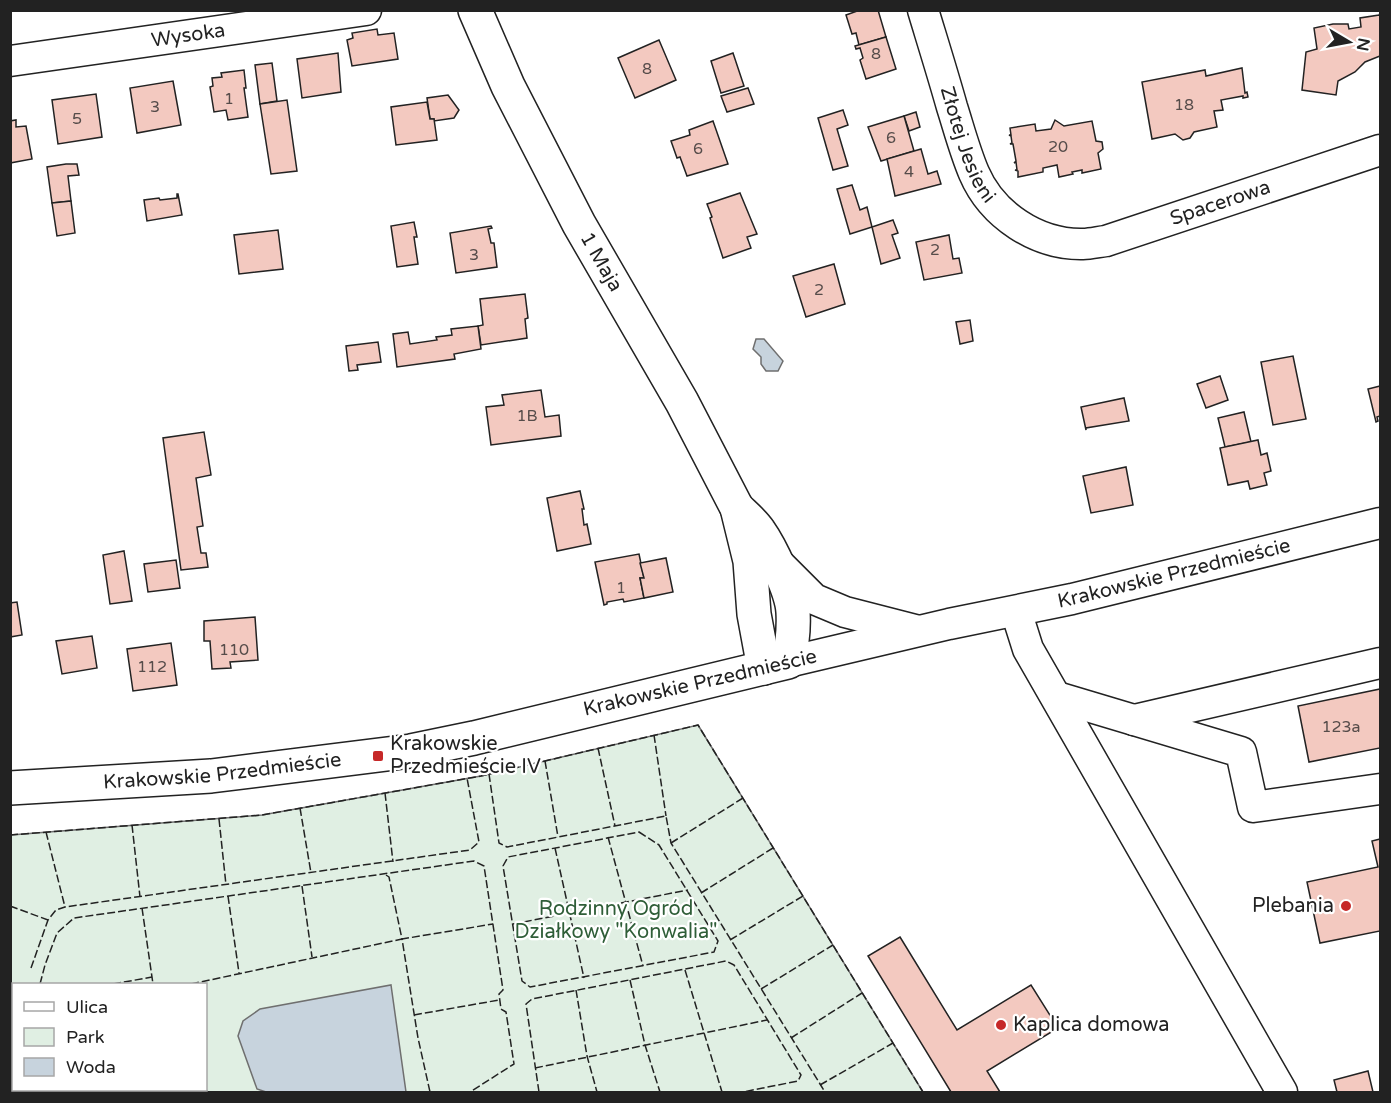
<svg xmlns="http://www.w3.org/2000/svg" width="1391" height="1103" font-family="'Varela Round',sans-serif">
	<rect width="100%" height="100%" fill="#fff"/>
	<polygon fill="#e0efe3" stroke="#6f6f6f" stroke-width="1.5" points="698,725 923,1092 71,1092 69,1090 206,1090 206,984 14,984 13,1002 11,997 11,835 262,815 481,776"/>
	<g fill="#c7d3dd" stroke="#6f6f6f" stroke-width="1.5">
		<polygon points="756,339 764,339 783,361 778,371 766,371 761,364 761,357 753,349"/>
		<polygon points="391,985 406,1092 266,1092 257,1089 238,1036 243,1021 260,1009"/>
	</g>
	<g fill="#f3c9c0" stroke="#222" stroke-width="1.5">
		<polygon points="860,10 878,10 886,37 859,45 856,33 852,34 846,15"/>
		<polygon points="1380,13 1380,56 1365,62 1355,72 1338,81 1336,95 1302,90 1306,52 1317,49 1314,28 1333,24 1348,24 1349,29 1361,27 1360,18 1379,15"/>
		<polygon points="377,29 378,35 394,33 398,59 352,66 347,40 353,38 352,33"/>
		<polygon points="886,37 896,69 866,79 860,60 863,58 860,48 856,49 855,46"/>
		<polygon points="659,40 676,80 635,98 618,58"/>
		<polygon points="338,53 341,92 302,98 297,59"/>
		<polygon points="733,53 744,86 721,93 711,61"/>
		<polygon points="272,63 277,101 260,104 255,65"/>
		<polygon points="1242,68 1245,93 1247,92 1248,97 1243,98 1243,96 1221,100 1223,110 1214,111 1217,127 1194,132 1190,138 1183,140 1175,134 1152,139 1142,82 1205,70 1206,76"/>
		<polygon points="244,70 246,88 244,88 248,117 228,120 226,110 214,112 210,87 213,86 212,78 222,77 221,73"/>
		<polygon points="173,81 181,125 137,133 130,88"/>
		<polygon points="748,88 754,104 727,112 721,96"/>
		<polygon points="96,94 102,137 58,144 52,100"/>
		<polygon points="448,95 459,110 454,118 434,121 434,119 430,119 427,98"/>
		<polygon points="287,100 297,171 271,174 260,104"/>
		<polygon points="427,102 430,119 434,119 437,140 396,145 391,107"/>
		<polygon points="843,110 848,125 837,129 848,166 833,170 818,118"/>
		<polygon points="916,112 920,127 909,131 904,116"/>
		<polygon points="904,116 914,151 881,161 868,127"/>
		<polygon points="16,120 16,127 26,126 32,159 10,163 10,121"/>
		<polygon points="1055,120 1064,126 1092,121 1096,141 1102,142 1103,149 1098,153 1101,169 1082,173 1082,170 1072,172 1073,174 1059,177 1057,165 1043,168 1043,172 1018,177 1018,171 1015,170 1017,170 1016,162 1014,163 1016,161 1013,144 1010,144 1012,143 1011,136 1009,135 1011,135 1010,128 1035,124 1036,131 1051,129"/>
		<polygon points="713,121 728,164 687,176 680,157 677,158 671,141 690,135 689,130"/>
		<polygon points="921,149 928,174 937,171 941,184 895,196 887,159"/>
		<polygon points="66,164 77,164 79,175 68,176 71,201 52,203 47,167"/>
		<polygon points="852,185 860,210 867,207 872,227 850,234 837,189"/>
		<polygon points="740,193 757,234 747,237 751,248 723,258 710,218 712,217 707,204"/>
		<polygon points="177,194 178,194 182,215 147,221 144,200 159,198 160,200 177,198"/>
		<polygon points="71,201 75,233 57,236 52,203"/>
		<polygon points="893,220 898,233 892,235 900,258 881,264 872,227"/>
		<polygon points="414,222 417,237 414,237 418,264 397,267 391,226"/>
		<polygon points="491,226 492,228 488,229 491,243 494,243 497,267 456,273 450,233"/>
		<polygon points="278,230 283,269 239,274 234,235"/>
		<polygon points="949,235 953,259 959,258 962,273 924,280 916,242"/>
		<polygon points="834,264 845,304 806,317 793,276"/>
		<polygon points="525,294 528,318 525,319 527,338 481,345 478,326 483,325 480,299"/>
		<polygon points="970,320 973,341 960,344 956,322"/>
		<polygon points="478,326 481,349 454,354 455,359 397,367 393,334 408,332 410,344 437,340 436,337 452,335 451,329"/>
		<polygon points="378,342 381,362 357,365 358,370 349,371 346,346"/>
		<polygon points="1293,356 1306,419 1273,425 1261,362"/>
		<polygon points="1220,376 1228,400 1206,408 1197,384"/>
		<polygon points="1380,386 1380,416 1377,417 1378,421 1376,422 1368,389"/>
		<polygon points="541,390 545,417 559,415 561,436 491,445 486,407 504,405 502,395"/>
		<polygon points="1124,398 1129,421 1086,428 1086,430 1081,407"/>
		<polygon points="1244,412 1251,442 1225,447 1218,418"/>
		<polygon points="204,432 211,475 196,478 203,526 197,527 201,553 206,553 208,567 181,570 163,438"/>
		<polygon points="1258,440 1261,455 1267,453 1271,471 1264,473 1267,485 1250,489 1248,481 1228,485 1220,448"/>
		<polygon points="1126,467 1133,505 1091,513 1083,476"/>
		<polygon points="580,491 584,509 582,509 584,525 587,524 591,544 557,551 547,498"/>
		<polygon points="124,551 132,601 110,604 103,555"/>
		<polygon points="639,554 644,578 640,578 644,598 624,602 623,599 607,602 607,604 604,605 595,562"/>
		<polygon points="666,558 673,592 644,598 640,578 644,578 640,563"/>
		<polygon points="176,560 180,588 148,592 144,564"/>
		<polygon points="17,602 22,635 10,637 10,603"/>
		<polygon points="255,617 258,660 230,662 231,668 212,669 210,641 204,641 204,621"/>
		<polygon points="92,636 97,668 62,674 56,641"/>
		<polygon points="171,643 177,685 133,691 127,649"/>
		<polygon points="1380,689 1380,748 1309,762 1298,706"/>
		<polygon points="1380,839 1380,931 1320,943 1307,882 1378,867 1372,841"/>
		<polygon points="900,937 957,1030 1031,985 1058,1028 987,1071 1000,1092 951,1092 868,956"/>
		<polygon points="1368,1071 1373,1092 1337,1092 1334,1080"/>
	</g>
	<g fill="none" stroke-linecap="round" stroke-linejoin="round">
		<g stroke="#222" stroke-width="33">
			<g id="minor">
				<path id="s1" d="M 923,10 C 933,43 943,75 952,107 C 959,129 965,152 974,173 C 992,215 1037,245 1083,244 C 1090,244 1098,242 1106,241 L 1380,150"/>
				<path id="s2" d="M 10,61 L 366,10"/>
				<polyline points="777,562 814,599 845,612 915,630"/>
				<polyline points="1016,611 1028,649 1282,1092"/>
				<path id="s3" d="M 788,662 L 949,624 L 1072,599 L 1380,523"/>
				<polyline points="1057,697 1241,752 1253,807 1380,789"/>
				<polyline points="1134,720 1380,663"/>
				<polyline points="10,1054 14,1059"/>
				<polyline points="33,1090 35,1092"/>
			</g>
		</g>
		<g stroke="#222" stroke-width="36">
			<g id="major">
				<path id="s4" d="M 475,10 L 508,86 L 579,224 L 682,402 L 737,508 L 750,561 L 754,614 L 764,668"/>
				<path id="s5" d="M 10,788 L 211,776 L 411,751 L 474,738 L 788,662 C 792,646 794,629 793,612 C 792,592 771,548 759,531 C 754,523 744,515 737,508"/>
			</g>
		</g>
		<use href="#minor" stroke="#fff" stroke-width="30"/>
		<use href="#major" stroke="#fff" stroke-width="33"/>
		<g stroke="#222" stroke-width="1.5" stroke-dasharray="8 3" stroke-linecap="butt">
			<polyline points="654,735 666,816"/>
			<polyline points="598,748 615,826"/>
			<polyline points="545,761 558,837"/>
			<polyline points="489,774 499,843 507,847 666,816 671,843 825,1092"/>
			<polyline points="385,793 393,862"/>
			<polyline points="300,808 311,873"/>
			<polyline points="219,819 226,885"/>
			<polyline points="132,825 140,897"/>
			<polyline points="46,832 65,907"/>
			<polygon points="639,832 659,845 718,941 714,952 530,987 522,981 503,866 508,857"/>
			<polyline points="10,835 262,815 481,776 698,725 923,1092"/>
			<polyline points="608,837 643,966"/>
			<polyline points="671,843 743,798"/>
			<polyline points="555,848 584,978"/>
			<polyline points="386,875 389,877 402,939 493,924"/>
			<polyline points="302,886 312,957"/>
			<polyline points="701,893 773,848"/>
			<polyline points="228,896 239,973"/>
			<polyline points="10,906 48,920"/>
			<polyline points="142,908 153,984"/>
			<polyline points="513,924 688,890"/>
			<polyline points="730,940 803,896"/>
			<polyline points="31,968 48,920 56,910 65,907 470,850 479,842 467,778"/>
			<polyline points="685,970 722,1092"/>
			<polyline points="630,980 645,1045 660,1092"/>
			<polyline points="40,984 45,965 57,933 74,918 474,861 484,866 503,990 499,994 501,1009 506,1012 514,1064 470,1092"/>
			<polyline points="113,984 152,977"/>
			<polyline points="191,984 402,939 418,1038 430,1092"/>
			<polyline points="761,989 833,945"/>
			<polyline points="576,990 587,1056 597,1092"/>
			<polyline points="10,997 14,1002"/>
			<polyline points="414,1015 499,1000"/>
			<polyline points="791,1038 862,993"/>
			<polyline points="535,1068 767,1020"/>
			<polyline points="820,1085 893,1043"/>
			<polyline points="206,1089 207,1092"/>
			<polyline points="69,1090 71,1092"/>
			<polyline points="91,1090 93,1092"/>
			<polyline points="122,1092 130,1090"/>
			<polyline points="539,1092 526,1004 532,999 726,961 734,965 801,1075 798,1081 743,1092"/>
		</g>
	</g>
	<g fill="#c62828" stroke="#fff" stroke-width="2">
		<rect x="372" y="750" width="12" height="12" rx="3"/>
		<circle cx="1346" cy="906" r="6"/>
		<circle cx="1001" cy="1025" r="6"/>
	</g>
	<g text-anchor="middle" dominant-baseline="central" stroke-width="4.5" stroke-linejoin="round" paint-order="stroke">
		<g font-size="16" fill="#564c4a">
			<text x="876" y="54">8</text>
			<text x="647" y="69">8</text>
			<text x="229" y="99">1</text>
			<text x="1184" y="105">18</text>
			<text x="155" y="107">3</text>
			<text x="77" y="119">5</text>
			<text x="891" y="138">6</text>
			<text x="1058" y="147">20</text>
			<text x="698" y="149">6</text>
			<text x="909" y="172">4</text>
			<text x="935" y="250">2</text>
			<text x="474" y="255">3</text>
			<text x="819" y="290">2</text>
			<text x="527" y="416">1B</text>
			<text x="621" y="588">1</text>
			<text x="234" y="650">110</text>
			<text x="152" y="667">112</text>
			<text x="1341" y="727">123a</text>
		</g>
		<g font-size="20" fill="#222" stroke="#fff">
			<text stroke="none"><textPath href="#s2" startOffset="180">Wysoka</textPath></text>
			<text stroke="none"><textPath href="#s1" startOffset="142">Złotej Jesieni</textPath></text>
			<text stroke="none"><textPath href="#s1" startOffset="452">Spacerowa</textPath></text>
			<text stroke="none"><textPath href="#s4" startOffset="282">1 Maja</textPath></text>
			<text stroke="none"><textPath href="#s3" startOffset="396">Krakowskie Przedmieście</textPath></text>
			<text transform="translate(700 683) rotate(-13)">Krakowskie Przedmieście</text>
			<text stroke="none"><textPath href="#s5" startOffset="213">Krakowskie Przedmieście</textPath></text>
		</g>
		<g font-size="20" fill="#222" stroke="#fff" text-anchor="start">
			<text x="390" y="744">Krakowskie<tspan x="390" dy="23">Przedmieście IV</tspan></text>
			<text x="1334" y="906" text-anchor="end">Plebania</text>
			<text x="1013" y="1025">Kaplica domowa</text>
		</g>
		<g font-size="20" fill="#2f5e38" stroke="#fff">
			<text x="616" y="909">Rodzinny Ogród<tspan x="616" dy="23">Działkowy "Konwalia"</tspan></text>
		</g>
	</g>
	<rect width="1391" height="1103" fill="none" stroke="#222222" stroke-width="24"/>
	<rect x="12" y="983" width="195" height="108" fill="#ffffff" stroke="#a7a7a7" stroke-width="1.5"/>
	<rect x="24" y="1002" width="30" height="9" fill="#ffffff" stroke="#a7a7a7" stroke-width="1.5"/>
	<text x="66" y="1013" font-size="18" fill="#222222">Ulica</text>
	<rect x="24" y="1028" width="30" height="18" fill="#e0efe3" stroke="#a7a7a7" stroke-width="1.5"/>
	<text x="66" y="1043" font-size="18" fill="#222222">Park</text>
	<rect x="24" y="1058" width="30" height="18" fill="#c7d3dd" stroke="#a7a7a7" stroke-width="1.5"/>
	<text x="66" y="1073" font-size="18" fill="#222222">Woda</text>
	<g transform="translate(1349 42) rotate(100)" stroke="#ffffff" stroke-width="4.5" paint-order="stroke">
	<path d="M0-4.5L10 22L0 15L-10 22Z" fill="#222222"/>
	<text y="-9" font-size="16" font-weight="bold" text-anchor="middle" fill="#222222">N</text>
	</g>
</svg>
